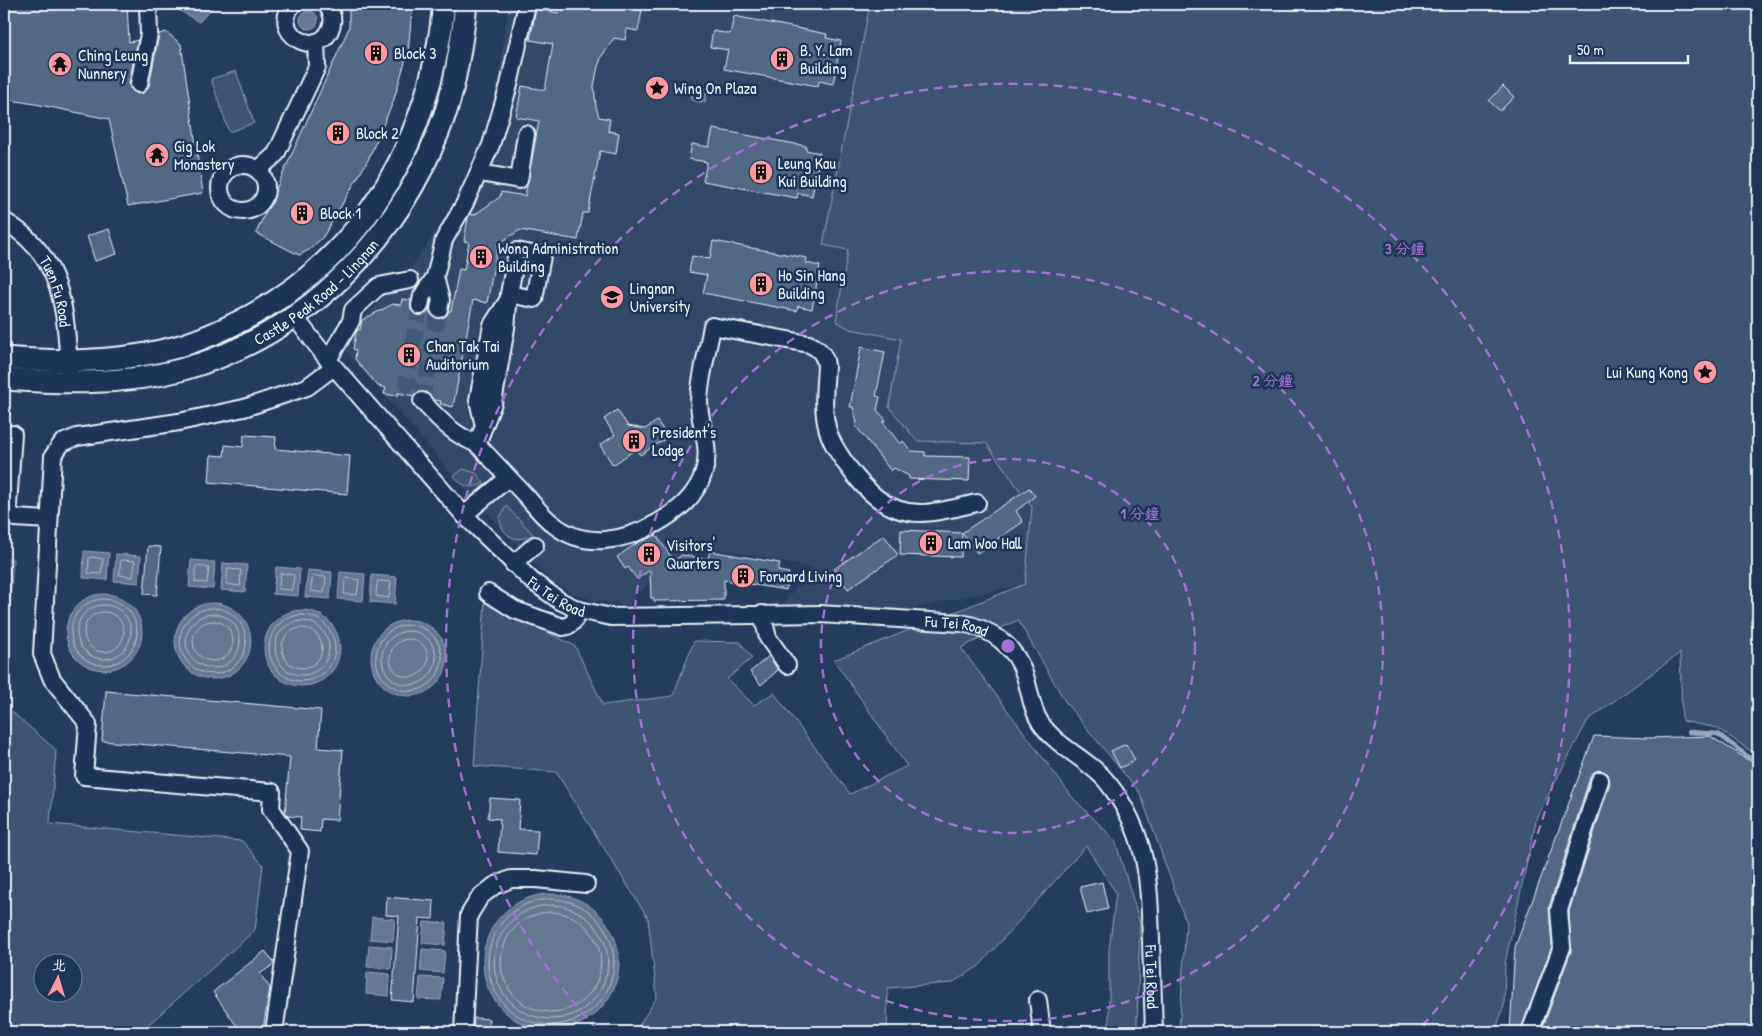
<svg xmlns="http://www.w3.org/2000/svg" width="1762" height="1036" font-family="'Patrick Hand','LXGW WenKai TC',sans-serif">
	<rect width="100%" height="100%" fill="#253d5d"/>
	<filter id="ink" filterUnits="userSpaceOnUse"><feTurbulence type="fractalNoise" baseFrequency=".02" numOctaves="2"/><feDisplacementMap in="SourceGraphic" scale="10" xChannelSelector="R" yChannelSelector="G"/><feConvolveMatrix kernelMatrix="1 2 1 2 8 2 1 2 1" color-interpolation-filters="sRGB"/></filter>
	<g filter="url(#ink)">
		<polygon fill="#334a68" points="508,4 870,4 823,245 848,250 836,321 1050,327 1025,584 895,612 783,604 813,568 694,544 635,595 630,605 592,600 571,592 549,580 454,476 342,346 362,320 407,273 423,251 452,206 464,183 484,134 499,82"/>
		<g fill="#3e5472" stroke="#93a2b5" fill-rule="evenodd">
			<polygon points="870,4 1758,4 1758,756 1717,728 1682,721 1680,653 1588,720 1537,816 1505,963 1504,1006 1495,1032 1179,1032 1186,922 1140,793 1066,703 1018,620 961,648 1073,798 1115,840 1140,923 1137,1023 1138,1032 1109,1032 1109,950 1116,893 1086,846 979,966 952,983 888,988 887,1032 635,1032 657,997 648,918 556,772 474,766 485,601 575,646 603,705 673,696 694,641 740,642 752,658 727,679 754,705 774,693 850,794 907,766 834,660 1025,584 1032,507 986,443 917,441 889,407 901,339 850,329 836,321 848,250 823,245"/>
			<polygon points="236,71 254,123 229,132 211,79"/>
			<path d="M 463,469 L 476,473 L 484,483 C 472,490 463,487 454,476 Z"/>
			<path d="M 506,506 L 533,534 C 518,544 501,537 500,518 Z"/>
			<polygon points="4,559 13,559 4,687"/>
			<path d="M 4,705 L 56,750 L 50,824 L 242,841 L 263,865 L 255,930 L 140,1032 L 4,1032 ZM 42,964 L 72,964 L 72,994 L 42,994 Z"/>
		</g>
		<g fill="#657890" stroke="#99a8ba">
			<polygon points="180,4 216,4 199,22 177,9"/>
			<circle cx="309" cy="20" r="9"/>
			<polygon points="694,87 707,89 705,103 691,100 692,94 674,91 677,89 679,90 692,93"/>
			<polygon points="84,551 109,553 107,580 83,578"/>
			<polygon points="116,554 141,556 139,583 114,581"/>
			<polygon points="191,560 215,562 213,589 189,587"/>
			<polygon points="223,563 247,565 245,592 221,590"/>
			<polygon points="276,567 300,569 298,596 273,594"/>
			<polygon points="308,570 332,572 330,599 305,597"/>
			<polygon points="340,572 365,574 363,601 338,599"/>
			<polygon points="372,575 397,577 395,604 370,602"/>
			<circle cx="104" cy="632" r="38"/>
			<circle cx="213" cy="641" r="38"/>
			<circle cx="302" cy="648" r="38"/>
			<circle cx="409" cy="658" r="38"/>
			<circle cx="551" cy="962" r="68"/>
			<polygon points="372,917 395,919 393,941 370,939"/>
			<polygon points="424,922 447,923 445,945 422,943"/>
			<polygon points="369,945 392,947 391,969 367,967"/>
			<polygon points="422,949 445,951 443,973 420,971"/>
			<polygon points="367,972 390,974 389,996 366,994"/>
			<polygon points="420,977 443,978 441,1000 418,999"/>
		</g>
		<g fill="none" stroke-linecap="round" stroke-linejoin="round">
			<g stroke="#b4c1ce" stroke-width="1">
				<polygon points="92,557 103,559 101,574 88,573 89,559"/>
				<polygon points="121,560 135,561 133,577 120,575"/>
				<polygon points="198,566 209,568 207,583 195,582 195,568"/>
				<polygon points="228,569 241,570 240,586 227,584"/>
				<polygon points="281,573 294,575 292,590 279,589"/>
				<polygon points="313,576 326,577 324,593 311,591"/>
				<polygon points="347,578 359,580 357,595 344,594 345,580"/>
				<polygon points="378,581 391,582 389,598 376,596"/>
				<circle cx="104" cy="632" r="33"/>
				<circle cx="104" cy="632" r="27"/>
				<circle cx="213" cy="641" r="33"/>
				<circle cx="104" cy="632" r="20"/>
				<circle cx="213" cy="641" r="27"/>
				<circle cx="302" cy="648" r="33"/>
				<circle cx="302" cy="648" r="27"/>
				<circle cx="213" cy="641" r="20"/>
				<circle cx="409" cy="658" r="33"/>
				<circle cx="302" cy="648" r="20"/>
				<circle cx="409" cy="658" r="27"/>
				<circle cx="409" cy="658" r="19"/>
				<circle cx="551" cy="962" r="63"/>
				<circle cx="551" cy="962" r="57"/>
				<circle cx="551" cy="962" r="50"/>
			</g>
			<polyline stroke="#99a8ba" stroke-width="4.5" points="1689,732 1718,734 1758,764"/>
		</g>
		<g fill="#536782" stroke="#e8f1f8">
			<polygon points="4,4 127,4 129,42 138,40 129,83 130,88 137,94 143,93 149,86 159,34 166,32 181,44 203,193 128,206 109,119 35,104 4,99"/>
			<polygon points="349,4 411,4 412,10 408,52 393,102 368,160 323,237 309,250 299,255 256,233 349,28"/>
			<polygon points="561,4 627,4 626,7 642,10 638,31 627,29 625,40 614,38 602,56 598,66 594,86 596,107 599,117 610,119 608,131 619,133 616,154 600,151 588,213 583,213 578,240 520,230 498,244 487,303 473,300 453,407 440,404 441,401 434,400 424,391 419,391 414,396 398,393 397,396 384,394 386,388 378,386 355,359 356,350 353,349 356,333 358,329 360,330 362,320 393,304 401,305 402,299 411,300 411,310 418,316 424,315 429,309 432,316 436,319 442,319 446,316 449,311 451,311 459,269 464,270 469,242 464,241 468,218 470,214 474,215 500,197 501,192 525,196 539,121 516,117 522,86 545,90 553,44 530,40 536,9 559,13"/>
			<polygon points="734,16 827,34 826,38 841,41 833,84 819,81 818,86 724,69 728,50 710,47 713,31 730,34"/>
			<polygon points="1503,86 1514,97 1500,111 1489,101"/>
			<polygon points="713,129 806,146 806,150 820,153 812,196 798,193 797,198 703,181 707,162 689,159 692,144 709,147"/>
			<polygon points="109,229 117,254 95,261 87,236"/>
			<polygon points="713,241 807,258 806,263 820,266 812,309 798,306 797,311 703,293 707,275 689,272 692,256 710,259"/>
			<polygon points="861,347 885,352 876,396 880,397 877,410 886,420 883,422 900,444 903,441 911,451 925,452 925,456 970,457 969,481 909,479 909,476 894,468 891,471 855,425 857,423 853,407 850,407"/>
			<polygon points="617,410 628,426 645,429 657,421 668,437 640,455 636,449 613,465 600,445 615,435 604,419"/>
			<polygon points="244,435 276,437 275,449 350,456 347,494 209,482 211,455 224,456 225,445 243,447"/>
			<polygon points="1029,488 1035,496 1016,511 1023,522 977,553 962,533"/>
			<polygon points="901,530 962,533 961,557 900,555"/>
			<polygon points="656,535 674,561 682,555 708,559 710,551 780,563 778,571 789,573 786,590 724,580 724,600 654,601 654,598 651,598 650,570 637,579 628,567 625,569 617,557 637,543"/>
			<polygon points="884,535 898,555 848,589 834,569"/>
			<polygon points="148,546 161,547 157,595 144,594"/>
			<polygon points="769,656 778,670 761,685 750,672"/>
			<polygon points="106,691 321,710 318,748 343,750 337,820 321,819 320,832 300,830 301,817 288,816 285,812 290,757 102,741"/>
			<polygon points="1594,736 1647,738 1710,736 1758,766 1755,1015 1751,1032 1541,1032 1571,951 1569,911 1610,783 1608,774 1603,771 1598,770 1594,772 1590,777 1549,907 1552,946 1520,1032 1510,1032 1515,947"/>
			<polygon points="1126,744 1135,760 1120,768 1111,751"/>
			<polygon points="490,798 520,800 518,829 538,830 536,855 498,852 500,819 488,818"/>
			<polygon points="1102,882 1108,909 1087,914 1080,887"/>
			<polygon points="387,897 434,901 433,919 420,918 414,1002 392,1000 399,916 386,915"/>
			<polygon points="265,951 274,962 274,964 260,974 270,988 263,1029 258,1032 241,1032 213,992"/>
			<polygon points="474,1018 489,1019 488,1032 473,1032"/>
		</g>
		<g fill="none" stroke-linecap="round" stroke-linejoin="round">
			<g stroke="#425874" stroke-width="16" stroke-dasharray="16 8" stroke-linecap="butt">
				<polyline points="420,306 406,382 422,401"/>
				<polyline points="422,401 439,309"/>
			</g>
			<g stroke="#e8f1f8" stroke-width="20">
				<g id="minor">
					<path d="M 293,4 C 269,32 316,60 330,30 C 335,20 332,12 326,4"/>
					<polyline points="139,84 149,34 148,4"/>
					<circle cx="243" cy="188" r="23"/>
					<polyline points="258,170 276,154 317,67 316,42"/>
					<polyline points="480,173 519,180 526,134"/>
					<path id="s1" d="M 4,221 C 63,255 66,310 69,372"/>
					<polyline points="435,277 441,300 439,309"/>
					<polyline points="420,306 422,296 435,277 444,240 465,203 491,145 509,85 527,4"/>
					<path id="s2" d="M 294,316 L 328,360 L 464,515 L 532,581 L 560,601 L 579,610 L 611,617 L 820,614 L 961,623 C 991,628 1016,646 1025,676 C 1030,691 1031,708 1040,722 C 1057,748 1089,759 1108,783 C 1148,834 1149,880 1151,941 C 1152,971 1153,1002 1154,1032"/>
					<polyline points="328,360 351,321 353,310 379,286 410,280"/>
					<path d="M 422,401 C 440,420 452,434 477,444 C 494,462 510,479 527,497 C 535,506 543,517 553,524 C 584,550 625,541 657,523 C 678,511 696,497 704,472 C 712,445 699,426 699,401 C 700,376 708,350 712,326 L 809,344 C 820,349 825,355 826,366 C 825,386 822,408 827,427 C 831,448 860,485 877,498 C 889,507 905,513 920,513 C 939,513 958,507 977,503"/>
					<polyline points="484,426 478,400 492,325 507,302"/>
					<polyline points="13,434 8,505 10,513 15,518 48,520"/>
					<polyline points="477,444 493,403 506,328 509,294 517,251 542,256 534,299 509,294"/>
					<polyline points="464,515 508,478"/>
					<polyline points="513,564 535,545"/>
					<path d="M 488,593 L 515,610 L 563,627 C 573,626 575,619 579,610"/>
					<polyline points="762,614 768,638 787,665"/>
					<polyline points="1038,1000 1042,1032"/>
					<polyline points="274,1032 300,851 271,809 272,792 84,776 88,724 52,679 42,654 53,456 62,443 77,437 179,422 244,408 307,387 334,367"/>
					<polyline points="463,1032 469,915 480,897 494,886 511,879 536,879 586,884"/>
					<polyline points="1530,1032 1562,947 1559,910 1600,780"/>
				</g>
			</g>
			<g stroke="#e8f1f8" stroke-width="25">
				<g id="major">
					<path d="M 4,358 C 57,362 113,363 165,350 C 196,343 224,330 252,315 C 370,250 431,134 444,4"/>
					<path id="s3" d="M 4,379 C 62,383 123,385 180,370 C 308,335 404,235 446,111 C 457,77 462,40 466,4"/>
				</g>
			</g>
			<use href="#minor" stroke="#1d3557" stroke-width="16"/>
			<use href="#major" stroke="#1d3557" stroke-width="21"/>
		</g>
	</g>
	<g fill="none" stroke="#a171d3" stroke-width="2.5" stroke-dasharray="9 6">
		<circle cx="1008" cy="646" r="187"/>
		<circle cx="1008" cy="646" r="375"/>
		<path d="M597 1029A562 562 0 1 1 1419 1029"/>
	</g>
	<defs>
		<g id="building-disc" transform="scale(1.25)"><circle r="9.5" fill="#ff9aa2" stroke="#1d3557"/><path d="M-4-6H4V6H1V3H-1V6H-4ZM-2.5-4.3h1.7v1.8h-1.7ZM.8-4.3h1.7v1.8H.8ZM-2.5-1h1.7V.8h-1.7ZM.8-1h1.7V.8H.8Z" fill="#111"/></g>
		<g id="temple-disc" transform="scale(1.25)"><circle r="9.5" fill="#ff9aa2" stroke="#1d3557"/><path d="M0-6L5-2H3V0L6.5 2.5H4V6H1.5V3h-3V6H-4V2.5H-6.5L-3 0V-2H-5Z" fill="#111"/></g>
		<g id="sight-disc" transform="scale(1.25)"><circle r="9.5" fill="#ff9aa2" stroke="#1d3557"/><path d="M0-6L1.8-2.2L6-1.7L2.9 1.2L3.7 5.4L0 3.3L-3.7 5.4L-2.9 1.2L-6-1.7L-1.8-2.2Z" fill="#111"/></g>
		<g id="university-disc" transform="scale(1.25)"><circle r="9.5" fill="#ff9aa2" stroke="#1d3557"/><path d="M0-5L7-2L0 1L-7-2ZM-4 1L0 2.5L4 1V4Q0 6-4 4Z" fill="#111"/></g>
	</defs>
	<g fill-rule="evenodd">
		<use href="#building-disc" x="376" y="53"/>
		<use href="#building-disc" x="782" y="59"/>
		<use href="#temple-disc" x="60" y="64"/>
		<use href="#sight-disc" x="657" y="88"/>
		<use href="#building-disc" x="338" y="133"/>
		<use href="#temple-disc" x="157" y="155"/>
		<use href="#building-disc" x="761" y="172"/>
		<use href="#building-disc" x="302" y="213"/>
		<use href="#building-disc" x="481" y="257"/>
		<use href="#building-disc" x="761" y="284"/>
		<use href="#university-disc" x="612" y="297"/>
		<use href="#building-disc" x="409" y="355"/>
		<use href="#sight-disc" x="1705" y="372"/>
		<use href="#building-disc" x="634" y="441"/>
		<use href="#building-disc" x="931" y="543"/>
		<use href="#building-disc" x="649" y="554"/>
		<use href="#building-disc" x="743" y="576"/>
	</g>
	<g text-anchor="middle" dominant-baseline="central" stroke-width="5" stroke-linejoin="round" paint-order="stroke">
		<g font-size="16" fill="#e8f1f8" stroke="#1d3557" text-anchor="start">
			<text x="800" y="50">B. Y. Lam<tspan x="800" dy="18">Building</tspan></text>
			<text x="394" y="53">Block 3</text>
			<text x="78" y="55">Ching Leung<tspan x="78" dy="18">Nunnery</tspan></text>
			<text x="674" y="88">Wing On Plaza</text>
			<text x="356" y="133">Block 2</text>
			<text x="174" y="146">Gig Lok<tspan x="174" dy="18">Monastery</tspan></text>
			<text x="778" y="163">Leung Kau<tspan x="778" dy="18">Kui Building</tspan></text>
			<text x="320" y="213">Block 1</text>
			<text x="498" y="248">Wong Administration<tspan x="498" dy="18">Building</tspan></text>
			<text x="778" y="275">Ho Sin Hang<tspan x="778" dy="18">Building</tspan></text>
			<text x="630" y="288">Lingnan<tspan x="630" dy="18">University</tspan></text>
			<text x="426" y="346">Chan Tak Tai<tspan x="426" dy="18">Auditorium</tspan></text>
			<text x="1688" y="372" text-anchor="end">Lui Kung Kong</text>
			<text x="652" y="432">President's<tspan x="652" dy="18">Lodge</tspan></text>
			<text x="948" y="543">Lam Woo Hall</text>
			<text x="666" y="545">Visitors'<tspan x="666" dy="18">Quarters</tspan></text>
			<text x="760" y="576">Forward Living</text>
		</g>
		<g font-size="16" fill="#e8f1f8" stroke="#1d3557">
			<text stroke="none"><textPath href="#s3" startOffset="336">Castle Peak Road – Lingnan</textPath></text>
			<text stroke="none"><textPath href="#s1" startOffset="91">Tuen Fu Road</textPath></text>
			<text stroke="none"><textPath href="#s2" startOffset="386">Fu Tei Road</textPath></text>
			<text stroke="none"><textPath href="#s2" startOffset="791">Fu Tei Road</textPath></text>
			<text stroke="none"><textPath href="#s2" startOffset="1226">Fu Tei Road</textPath></text>
		</g>
	</g>
	<circle cx="1008" cy="646" r="8" fill="#a171d3" stroke="#1d3557" stroke-width="2.5"/>
	<g font-size="15" text-anchor="middle" font-weight="bold" fill="#a171d3" stroke="#1d3557" stroke-width="5" stroke-linejoin="round" paint-order="stroke">
		<text x="1405" y="254">3 分鐘</text>
		<text x="1273" y="386">2 分鐘</text>
		<text x="1140" y="519">1 分鐘</text>
	</g>
	<rect width="1762" height="1036" fill="none" stroke="#1d3557" stroke-width="20"/>
	<rect x="10" y="10" width="1742" height="1016" fill="none" stroke="#e8f1f8" stroke-width="2" filter="url(#ink)"/>
	<g transform="translate(58 978) rotate(5)"><circle r="24" fill="#1d3557" stroke="#6e8097"/>
	<path d="M0-4L9 19L0 12L-9 19Z" fill="#ff9aa2"/>
	<text y="-8" font-size="14" font-weight="bold" text-anchor="middle" fill="#e8f1f8">北</text>
	</g>
	<path d="M1570 55v8h118v-8" fill="none" stroke="#e8f1f8" stroke-width="2.5"/>
	<text x="1577" y="55" font-size="15" fill="#e8f1f8" stroke="#1d3557" stroke-width="4" paint-order="stroke">50 m</text>
</svg>
